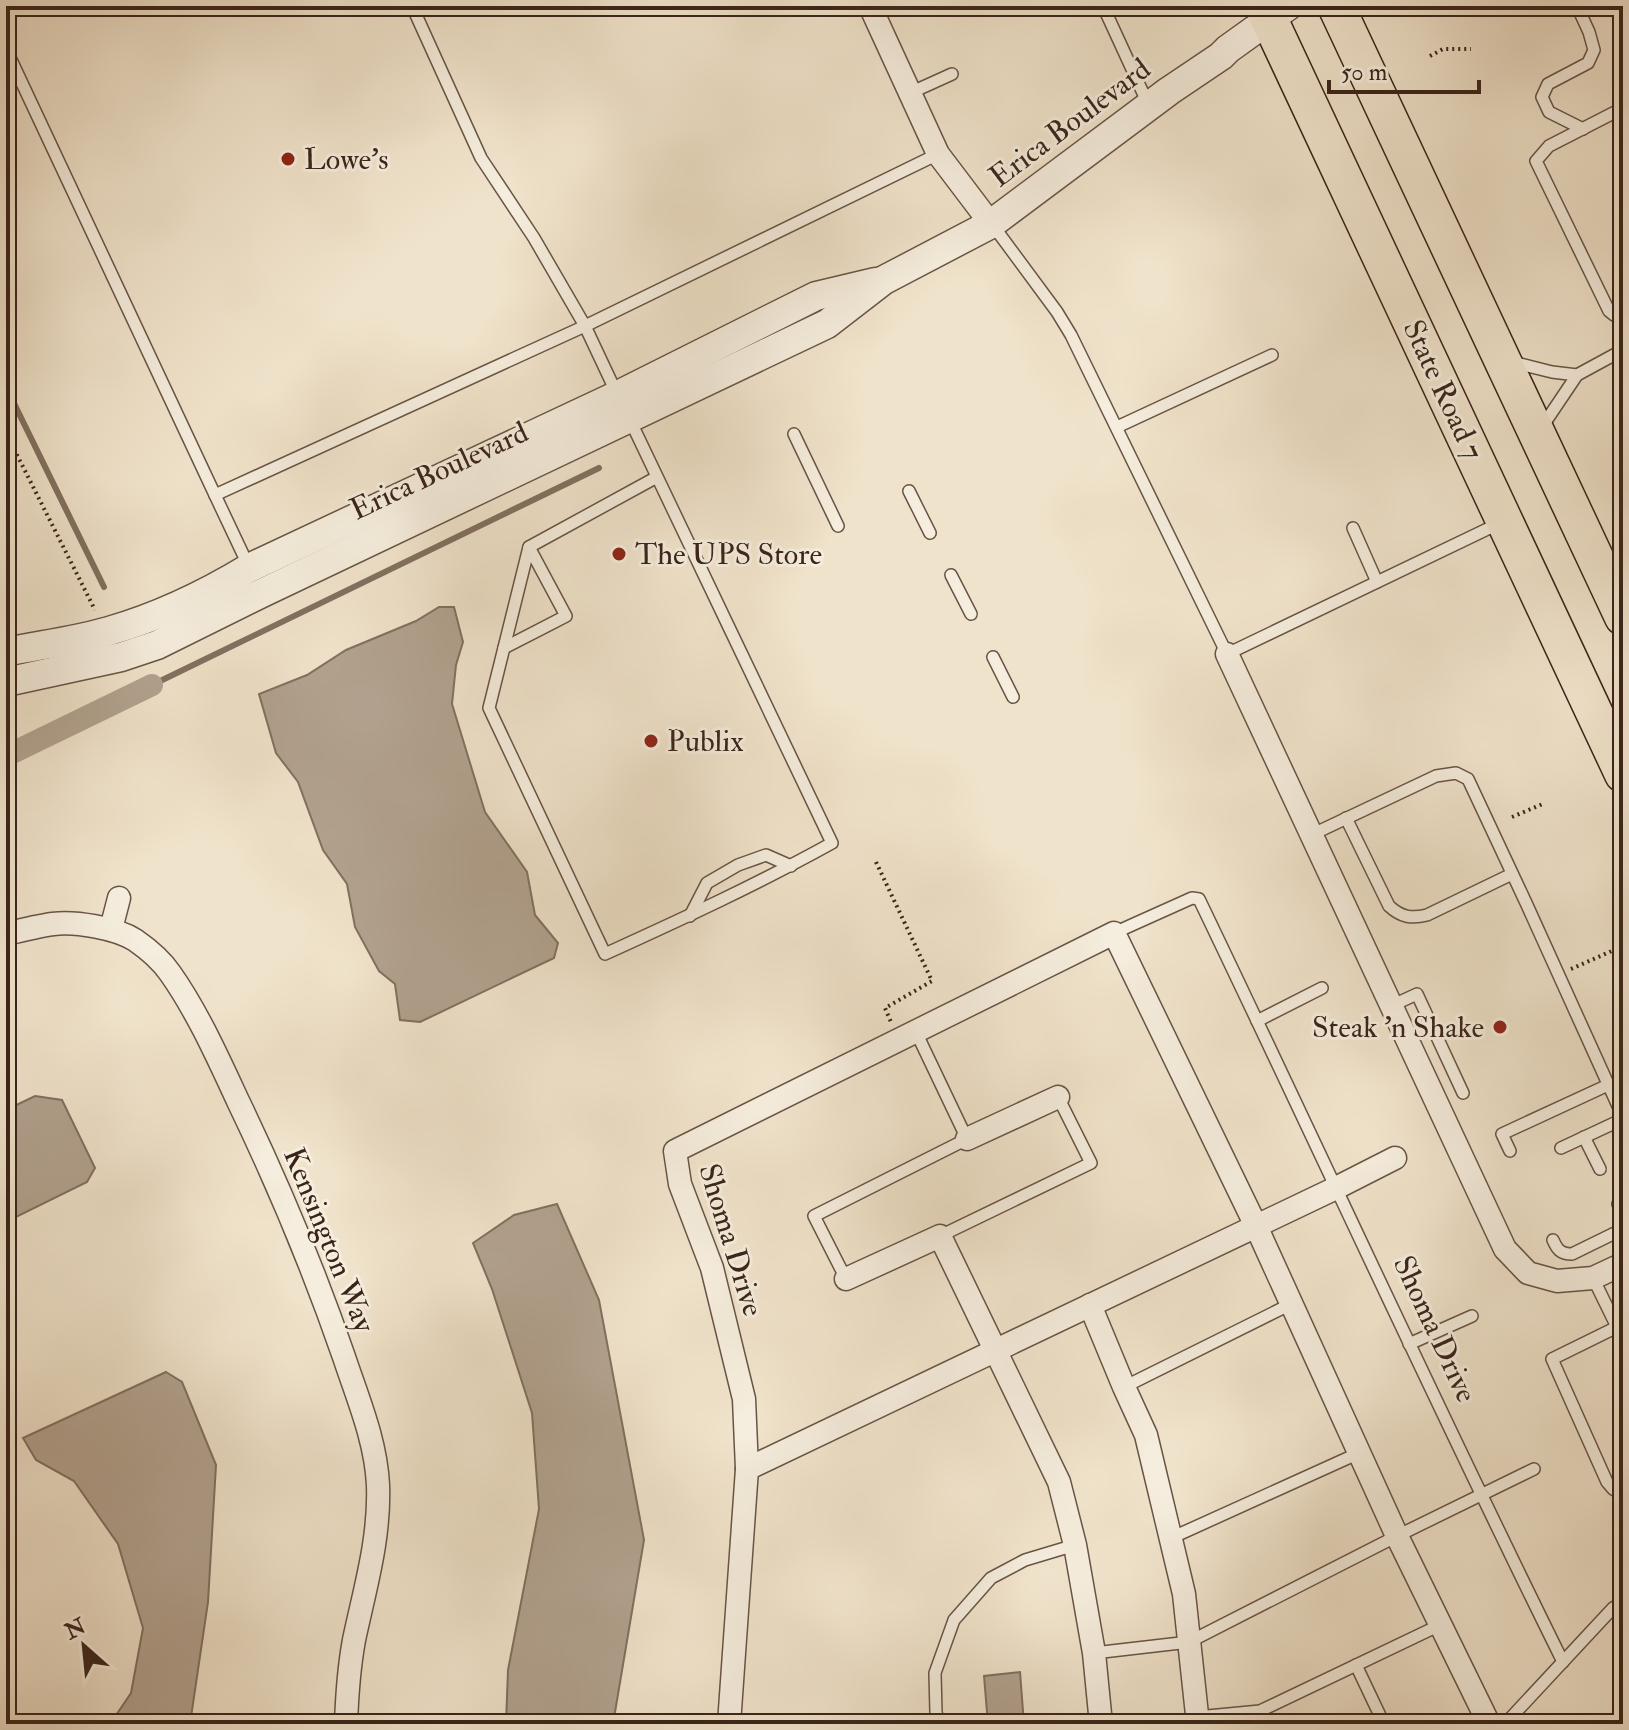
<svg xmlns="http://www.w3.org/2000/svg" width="1629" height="1730" font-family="'IM FELL Double Pica',serif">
	<rect width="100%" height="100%" fill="#f0e3cb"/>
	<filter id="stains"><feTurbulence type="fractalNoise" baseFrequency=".0025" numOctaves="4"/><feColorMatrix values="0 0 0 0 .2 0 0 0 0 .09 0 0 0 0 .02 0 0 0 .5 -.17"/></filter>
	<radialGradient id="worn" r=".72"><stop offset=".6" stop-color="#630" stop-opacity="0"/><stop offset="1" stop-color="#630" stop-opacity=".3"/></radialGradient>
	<g fill="#b2a28f" stroke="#827060" stroke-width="2">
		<polygon points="439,607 454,607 463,642 456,665 452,704 485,812 527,872 535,915 558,943 554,958 420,1022 400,1020 395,984 379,971 355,927 347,884 323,850 298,782 276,753 259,694 307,675 346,650 416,621"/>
		<polygon points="35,1096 62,1100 95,1168 87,1182 6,1222 6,1110"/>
		<polygon points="557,1204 599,1300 644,1540 613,1724 506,1724 508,1670 539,1509 532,1413 492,1289 473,1243 514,1215"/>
		<polygon points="166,1372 182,1382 216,1465 208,1602 190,1724 110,1724 131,1693 143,1628 118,1544 74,1481 36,1460 23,1438"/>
		<polygon points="1020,1672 1024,1724 988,1724 984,1676"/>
	</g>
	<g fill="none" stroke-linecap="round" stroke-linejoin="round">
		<g stroke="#827060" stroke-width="6">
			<polyline points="6,387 104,587"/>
			<polyline points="152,685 599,468"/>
		</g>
		<polyline stroke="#b2a28f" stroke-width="22" points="6,756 152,685"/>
		<g stroke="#685446" stroke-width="14">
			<g id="service">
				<polyline points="412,6 481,158 534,238 585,326 617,394"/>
				<polyline points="1103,6 1149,106"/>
				<polyline points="1577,6 1589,32 1594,50 1588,63 1548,84 1542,97 1549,112 1583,129"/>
				<polyline points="6,49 215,495 585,326 938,154"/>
				<polyline points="910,93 952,74"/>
				<polyline points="1623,108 1549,146 1536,161 1609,311 1614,315 1623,313"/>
				<polyline points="992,224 1057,312 1071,335 1227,654 1500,523"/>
				<polyline points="1512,362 1552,372 1577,375"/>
				<path d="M 630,420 C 697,561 765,702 832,843 C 758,884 682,919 605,954 L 489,708 L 529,547 L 657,477"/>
				<polyline points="1117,427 1272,355"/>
				<polyline points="1542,427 1577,375 1623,350"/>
				<polyline points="794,434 838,526"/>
				<polyline points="909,491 930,533"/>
				<polyline points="215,495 249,567"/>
				<polyline points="1353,528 1377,582"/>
				<polyline points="951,575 971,614"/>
				<polyline points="504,648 566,616 529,547"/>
				<polyline points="993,657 1013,697"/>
				<path d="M 1346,818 L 1389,906 C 1401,917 1411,919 1427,915 L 1512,874"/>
				<polyline points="1311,835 1436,776 1456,773 1468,779 1527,905 1623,1117"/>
				<polyline points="690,916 707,883 738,865 766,855 791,866"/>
				<path d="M 1114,933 L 1192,898 L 1199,899 C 1321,1153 1438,1410 1563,1662"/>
				<polyline points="1391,1006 1417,994 1463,1093"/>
				<polyline points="1257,1021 1322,988"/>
				<polyline points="1584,1137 1600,1169"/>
				<polyline points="1561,1148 1623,1119"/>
				<polyline points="1510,1151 1502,1134 1608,1085"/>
				<polyline points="1618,1204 1623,1215"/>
				<polyline points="940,1236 1091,1163 1058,1097"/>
				<path d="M 1553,1240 C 1557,1249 1560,1254 1572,1254 L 1623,1229"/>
				<polyline points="1593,1278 1617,1327 1552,1359 1607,1482 1613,1489 1623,1495"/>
				<polyline points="846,1279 814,1216 967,1139 916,1032"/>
				<polyline points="1409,1344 1472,1316"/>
				<polyline points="1124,1387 1291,1304"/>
				<polyline points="1171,1538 1359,1453"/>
				<polyline points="1094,1653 1189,1642 1397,1536 1534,1469"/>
				<polyline points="1356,1665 1384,1724"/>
				<polyline points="1197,1717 1260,1711 1440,1625"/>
				<polyline points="940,1724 936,1713 935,1673 954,1620 991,1578 1025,1560 1075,1545"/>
				<polyline points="1505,1724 1613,1608 1623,1602"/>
			</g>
		</g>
		<g stroke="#685446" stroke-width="25">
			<g id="minor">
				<polyline points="870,6 938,154 991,224"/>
				<polyline points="1227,654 1505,1249 1528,1273 1557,1281 1593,1278 1623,1264"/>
				<polyline points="111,929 119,898"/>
				<path d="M 6,934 C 22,930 38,926 53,924 C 75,921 116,928 135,940 C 148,949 161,960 170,973 C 197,1011 218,1058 238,1101 C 278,1184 314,1270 344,1357 C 358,1399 376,1441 378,1485 C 380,1539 365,1588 354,1640 C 349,1667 347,1696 346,1724"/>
				<polyline points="967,1139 1058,1097"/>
				<polyline points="846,1279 940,1236 1059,1482 1075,1545 1094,1653 1101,1724"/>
				<polyline points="1090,1305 1124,1387 1146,1435 1184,1594 1198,1724"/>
				<polyline points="747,1469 1336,1188 1395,1158"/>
				<polyline points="729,1724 747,1469 744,1399 712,1268 680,1184 675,1151 1114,933 1256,1226 1397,1536 1489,1724"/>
			</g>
		</g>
		<g stroke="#685446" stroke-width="31">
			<g id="tertiary">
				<path d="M 6,652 C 40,645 75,641 109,631 C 158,617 206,594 249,568 L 618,395 L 816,296 L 875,282"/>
				<polyline points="6,682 121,657 157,645 262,593 827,324 884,280 991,224 1169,91 1221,56 1228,49 1288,6"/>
			</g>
		</g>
		<g stroke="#3a241a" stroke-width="39">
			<g id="primary">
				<polyline points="1263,6 1623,774"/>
				<polyline points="1336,6 1623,617"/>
			</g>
		</g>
		<g stroke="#3a241a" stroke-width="4" stroke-dasharray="2 4" stroke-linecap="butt">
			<polyline points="1430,56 1443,49 1471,49"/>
			<polyline points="6,433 95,610"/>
			<polyline points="1512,817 1545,803"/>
			<polyline points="876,862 932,981 885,1008 891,1022"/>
			<polyline points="1571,969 1614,950"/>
		</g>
		<use href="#service" stroke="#f5eddd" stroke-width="11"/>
		<use href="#minor" stroke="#f5eddd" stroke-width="22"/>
		<use href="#tertiary" stroke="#f5eddd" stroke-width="28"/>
		<use href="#primary" stroke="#f0e3cb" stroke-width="36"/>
	</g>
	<g fill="#8f2418" stroke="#f5eddd" stroke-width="3">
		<circle cx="288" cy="159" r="8"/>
		<circle cx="619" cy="554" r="8"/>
		<circle cx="651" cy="741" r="8"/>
		<circle cx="1500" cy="1027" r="8"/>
	</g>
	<g text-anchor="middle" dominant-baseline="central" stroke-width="6" stroke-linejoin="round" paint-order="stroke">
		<g font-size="30" fill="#3a241a" stroke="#f5eddd">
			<text transform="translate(1070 123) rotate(-37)">Erica Boulevard</text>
			<text transform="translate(1443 390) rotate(65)">State Road 7</text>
			<text transform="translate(439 471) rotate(-25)">Erica Boulevard</text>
			<text transform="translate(329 1240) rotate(68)">Kensington Way</text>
			<text transform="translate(731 1240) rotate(73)">Shoma Drive</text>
			<text transform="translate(1435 1329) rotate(65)">Shoma Drive</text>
		</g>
		<g font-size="30" fill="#3a241a" stroke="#f5eddd" text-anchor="start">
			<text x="304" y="159">Lowe's</text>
			<text x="635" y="554">The UPS Store</text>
			<text x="667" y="741">Publix</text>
			<text x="1484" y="1027" text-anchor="end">Steak 'n Shake</text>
		</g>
	</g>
	<rect width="1629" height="1730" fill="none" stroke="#f0e3cb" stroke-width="32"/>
	<rect x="8" y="8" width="1613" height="1714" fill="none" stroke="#3a241a" stroke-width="4"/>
	<rect x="16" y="16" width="1597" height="1698" fill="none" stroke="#3a241a" stroke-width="2"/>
	<g transform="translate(84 1646) rotate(333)" stroke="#f5eddd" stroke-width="6" paint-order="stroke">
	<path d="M0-6L14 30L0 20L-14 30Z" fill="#3a241a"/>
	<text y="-12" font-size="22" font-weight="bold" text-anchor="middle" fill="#3a241a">N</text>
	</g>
	<path d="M1329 80v12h150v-12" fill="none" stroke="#3a241a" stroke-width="4"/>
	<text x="1341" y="80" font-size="24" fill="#3a241a" stroke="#f5eddd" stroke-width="6" paint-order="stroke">50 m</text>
	<rect width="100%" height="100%" filter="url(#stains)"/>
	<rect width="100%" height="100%" fill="url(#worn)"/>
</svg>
